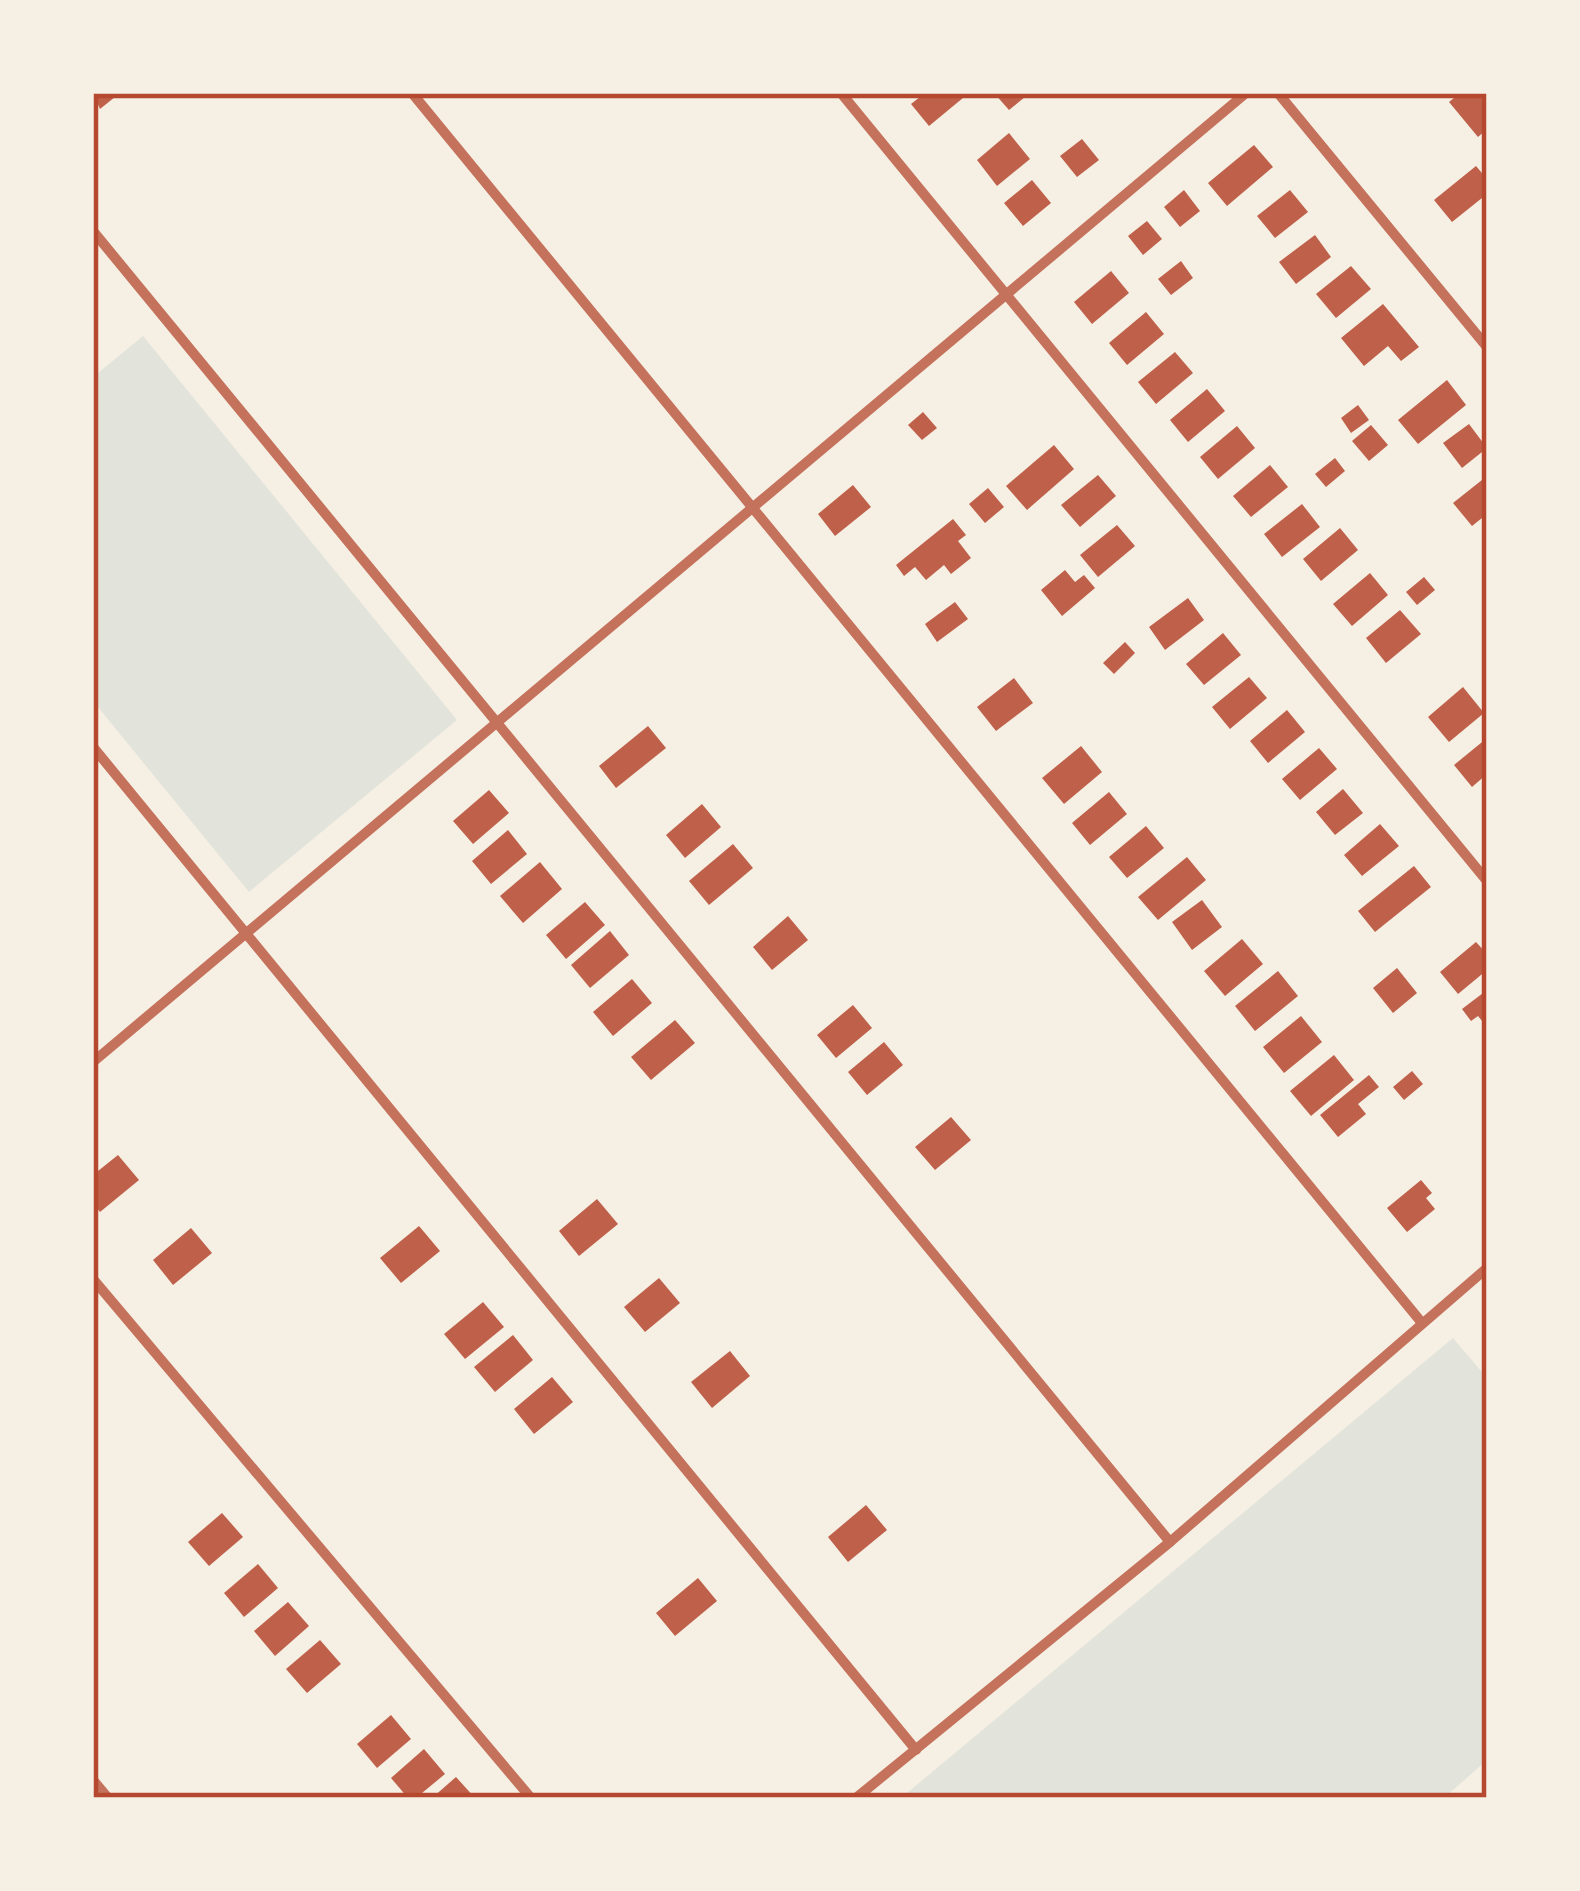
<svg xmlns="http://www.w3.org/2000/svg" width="1580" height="1891" font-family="'DM Sans',sans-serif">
	<rect width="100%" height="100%" fill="#f6efe4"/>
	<g fill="#e2e4dc">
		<polygon points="143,336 457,720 249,892 93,701 93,377"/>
		<polygon points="1453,1338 1487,1378 1487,1760 1444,1798 901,1798"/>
	</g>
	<g fill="#bf614a">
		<polygon points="93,93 120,93 100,109"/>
		<polygon points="925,93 969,93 929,126 911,104"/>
		<polygon points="994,93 1030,93 1009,110"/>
		<polygon points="1460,93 1487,93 1487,129 1478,137 1449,102"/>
		<polygon points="1009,133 1030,159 997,186 977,160"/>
		<polygon points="1082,139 1099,160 1077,177 1060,156"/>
		<polygon points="1254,145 1273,167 1227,206 1208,183"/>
		<polygon points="1476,166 1487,179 1487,194 1452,222 1434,200"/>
		<polygon points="1032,180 1051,203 1023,226 1004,203"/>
		<polygon points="1184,190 1200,211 1180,227 1164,207"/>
		<polygon points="1290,190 1308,212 1275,238 1257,216"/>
		<polygon points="1147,221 1162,239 1143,255 1128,236"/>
		<polygon points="1315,235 1331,257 1296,284 1279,262"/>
		<polygon points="1181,261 1193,278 1171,295 1158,279"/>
		<polygon points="1351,266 1371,289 1336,318 1316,294"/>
		<polygon points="1111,271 1129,293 1092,324 1074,302"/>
		<polygon points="1383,304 1419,347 1401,361 1388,346 1364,366 1341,338"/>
		<polygon points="1146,312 1164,334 1127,365 1109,343"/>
		<polygon points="1175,352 1193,373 1156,404 1138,382"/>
		<polygon points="1447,380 1466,405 1418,444 1398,420"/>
		<polygon points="1207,389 1225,411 1188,442 1170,420"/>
		<polygon points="1358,405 1369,420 1351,433 1341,418"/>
		<polygon points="923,412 937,428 922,440 908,425"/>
		<polygon points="1469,424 1487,448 1462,468 1443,443"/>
		<polygon points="1371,425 1388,445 1369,461 1352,441"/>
		<polygon points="1237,426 1255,448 1218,479 1200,457"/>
		<polygon points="1054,445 1074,469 1027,510 1006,486"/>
		<polygon points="1335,458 1345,471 1326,487 1315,474"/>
		<polygon points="1270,465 1288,487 1251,517 1233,496"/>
		<polygon points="1098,475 1116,496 1080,527 1061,505"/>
		<polygon points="1487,476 1487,514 1472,526 1453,503"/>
		<polygon points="853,485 871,507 835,536 818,514"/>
		<polygon points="988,488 1004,507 985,523 969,504"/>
		<polygon points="1302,504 1320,527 1282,557 1264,534"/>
		<polygon points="953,519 966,535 958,541 971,558 951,574 944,565 926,580 915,567 904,576 896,565"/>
		<polygon points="1117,525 1135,546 1098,577 1080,555"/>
		<polygon points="1340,528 1358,550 1321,581 1303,559"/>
		<polygon points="1065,570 1075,582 1084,575 1095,588 1062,616 1041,590"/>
		<polygon points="1370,573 1388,595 1352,626 1333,604"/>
		<polygon points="1424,577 1435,590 1417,605 1406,592"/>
		<polygon points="1188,598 1204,620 1165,650 1149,627"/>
		<polygon points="955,602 968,619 937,642 925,624"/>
		<polygon points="1400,610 1421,634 1386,663 1366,638"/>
		<polygon points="1223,633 1241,655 1204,685 1186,664"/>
		<polygon points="1125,642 1135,653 1114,674 1103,663"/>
		<polygon points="1249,677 1267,698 1230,729 1212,707"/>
		<polygon points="1014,678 1033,703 996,731 977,707"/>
		<polygon points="1463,687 1484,713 1449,742 1428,717"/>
		<polygon points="1287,710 1305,732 1268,763 1250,741"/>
		<polygon points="648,726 666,748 616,788 599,766"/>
		<polygon points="1487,738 1487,774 1472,787 1454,765"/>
		<polygon points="1081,746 1102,772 1064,804 1042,778"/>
		<polygon points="1319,748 1337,769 1300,800 1282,779"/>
		<polygon points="1343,789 1363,813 1335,835 1316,812"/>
		<polygon points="489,790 509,813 473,844 453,821"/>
		<polygon points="1109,792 1127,814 1090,845 1072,823"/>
		<polygon points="702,804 721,827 685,858 666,835"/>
		<polygon points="1380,824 1399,846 1362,876 1344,855"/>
		<polygon points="1146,826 1164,848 1127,878 1109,857"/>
		<polygon points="508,830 527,854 491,884 472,861"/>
		<polygon points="733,844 753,868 709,905 689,881"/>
		<polygon points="1187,857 1206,880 1158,920 1138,897"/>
		<polygon points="540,862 562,889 523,923 500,896"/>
		<polygon points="1414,866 1431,887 1375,932 1358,911"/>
		<polygon points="1202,900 1222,927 1192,950 1172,922"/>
		<polygon points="585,902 605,925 566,959 546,935"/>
		<polygon points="788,916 808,940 772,970 753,947"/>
		<polygon points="610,931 629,955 590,988 571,965"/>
		<polygon points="1242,939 1263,964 1225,996 1204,971"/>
		<polygon points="1476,942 1487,954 1487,970 1458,994 1440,972"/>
		<polygon points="1397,968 1417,993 1393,1013 1373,988"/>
		<polygon points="1278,971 1298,996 1255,1031 1235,1006"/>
		<polygon points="632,979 652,1003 613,1036 593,1012"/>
		<polygon points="1487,990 1487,1027 1478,1016 1471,1021 1462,1009"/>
		<polygon points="853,1005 872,1028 836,1058 817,1035"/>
		<polygon points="1301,1016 1322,1042 1284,1073 1263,1047"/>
		<polygon points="675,1020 695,1043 651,1080 631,1057"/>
		<polygon points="884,1042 903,1065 867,1095 848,1072"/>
		<polygon points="1334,1055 1354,1080 1311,1116 1290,1091"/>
		<polygon points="1412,1071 1423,1084 1404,1100 1393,1087"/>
		<polygon points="1369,1075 1379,1087 1358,1104 1366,1114 1338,1137 1320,1115"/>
		<polygon points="951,1117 971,1140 935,1170 915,1147"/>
		<polygon points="118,1155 139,1180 100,1212 93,1203 93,1175"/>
		<polygon points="1421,1180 1432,1193 1426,1198 1435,1209 1407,1232 1387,1208"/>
		<polygon points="597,1199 618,1224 579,1256 559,1231"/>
		<polygon points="419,1226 440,1251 401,1283 380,1258"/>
		<polygon points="191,1228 212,1253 173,1285 153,1260"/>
		<polygon points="659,1278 680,1303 645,1332 624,1307"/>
		<polygon points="483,1302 504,1327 465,1359 444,1334"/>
		<polygon points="513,1335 533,1360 495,1392 474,1367"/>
		<polygon points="730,1351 750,1376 712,1408 691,1382"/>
		<polygon points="552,1377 573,1402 534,1434 514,1409"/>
		<polygon points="866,1505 887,1530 848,1562 828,1537"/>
		<polygon points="222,1513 243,1537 209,1566 188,1542"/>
		<polygon points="258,1564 278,1588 244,1617 224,1593"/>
		<polygon points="698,1578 717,1601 675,1636 656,1613"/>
		<polygon points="288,1602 309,1626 275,1656 254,1631"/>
		<polygon points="320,1640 341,1664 307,1693 286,1669"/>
		<polygon points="391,1715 411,1739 377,1768 357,1744"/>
		<polygon points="424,1749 445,1774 416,1798 408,1798 391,1778"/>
		<polygon points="456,1777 475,1798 432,1798"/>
	</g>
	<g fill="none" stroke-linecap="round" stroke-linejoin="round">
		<g stroke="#c5725c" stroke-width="10">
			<polyline points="412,93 1422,1323"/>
			<polyline points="841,93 1487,881"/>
			<polyline points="1278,93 1487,347"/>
			<polyline points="93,231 1170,1542"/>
			<polyline points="93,747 916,1750"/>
			<polyline points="93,1062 1246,93"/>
			<polyline points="93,1279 531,1798"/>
			<polyline points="93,1780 108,1798"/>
			<polyline points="856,1798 1170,1542 1487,1268"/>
		</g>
	</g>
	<rect width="1580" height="1891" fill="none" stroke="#f6efe4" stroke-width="192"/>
	<rect x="96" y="96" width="1388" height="1699" fill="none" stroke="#b5482f" stroke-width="4.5"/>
</svg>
